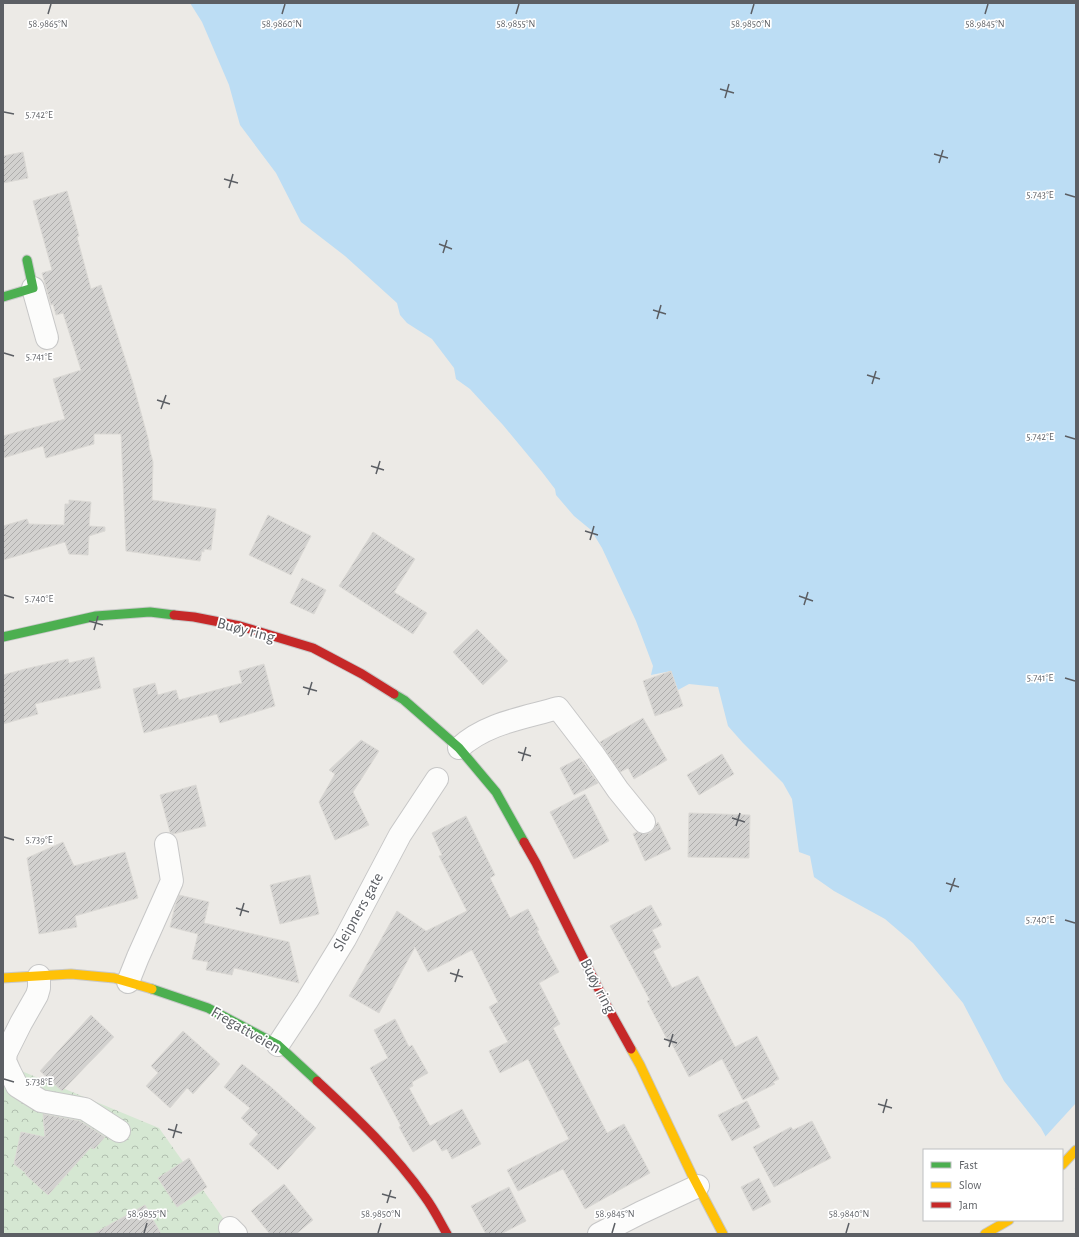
<svg xmlns="http://www.w3.org/2000/svg" width="1079" height="1237" font-family="'Alegreya Sans',sans-serif">
	<defs>
		<pattern id="forest-crowns" width="20" height="18" patternUnits="userSpaceOnUse"><rect width="20" height="18" fill="#d5e7d2"/><path d="M2 6a3 3 0 1 1 6 0M12 15a3 3 0 1 1 6 0" fill="none" stroke="#b0beae"/></pattern>
		<pattern id="building-hatch" width="6" height="6" patternUnits="userSpaceOnUse"><rect width="6" height="6" fill="#d2d1cf"/><path d="M-1 1l2-2M0 6l6-6M5 7l2-2" fill="none" stroke="#aeadac"/></pattern>
	</defs>
	<rect width="100%" height="100%" fill="#eceae6"/>
	<polygon fill="url(#forest-crowns)" points="7,1065 159,1128 230,1228 229,1234 3,1234 3,1068"/>
	<polygon fill="#bcddf4" points="190,3 1076,3 1076,1191 1062,1166 1062,1150 1053,1150 1041,1128 1004,1081 963,1003 913,943 885,919 834,891 814,877 810,856 799,852 792,799 783,783 743,743 728,726 718,687 689,684 678,690 671,671 651,675 653,666 636,621 602,548 591,530 574,516 556,495 555,489 542,472 503,425 470,389 456,379 454,368 432,339 407,323 400,315 397,303 345,256 301,222 276,173 240,125 229,85 202,22"/>
	<polygon fill="#eceae6" points="1076,1103 1076,1187 1073,1190 1062,1170 1062,1150 1051,1150 1044,1138"/>
	<g fill="url(#building-hatch)" stroke="#dbd9d5">
		<polygon points="23,152 28,178 3,183 3,156"/>
		<polygon points="67,191 79,236 77,237 91,289 101,285 132,380 149,442 149,447 153,462 152,500 216,509 211,550 204,549 204,552 202,551 200,561 126,551 121,434 94,434 94,444 46,458 43,446 3,458 3,436 65,419 53,379 81,370 63,313 56,315 53,304 51,305 42,273 52,270 33,201"/>
		<polygon points="69,500 91,502 89,526 105,527 105,531 89,536 88,555 69,554 65,542 3,560 3,526 27,519 29,524 64,525 65,504 69,504"/>
		<polygon points="268,515 311,536 291,575 249,555"/>
		<polygon points="373,532 415,559 394,592 427,613 413,634 339,586"/>
		<polygon points="302,578 326,590 314,614 290,603"/>
		<polygon points="477,629 508,661 483,685 453,652"/>
		<polygon points="94,657 101,688 35,704 38,714 3,724 3,675 25,669 68,659 69,663"/>
		<polygon points="264,664 275,706 220,723 217,714 144,733 133,689 155,683 158,695 176,690 179,700 242,683 239,671"/>
		<polygon points="671,671 683,706 655,716 643,681"/>
		<polygon points="643,718 667,760 634,779 628,768 620,772 600,742"/>
		<polygon points="361,740 379,751 353,792 369,825 335,840 319,802 335,774 329,770"/>
		<polygon points="722,754 734,774 699,795 687,775"/>
		<polygon points="580,758 598,783 574,795 560,768"/>
		<polygon points="196,785 206,826 173,834 170,832 160,795"/>
		<polygon points="585,794 609,841 574,859 550,812"/>
		<polygon points="689,813 750,815 749,858 688,857"/>
		<polygon points="466,816 495,875 490,878 510,918 528,909 539,930 537,931 559,972 539,983 560,1024 553,1028 607,1133 624,1124 650,1173 585,1209 563,1169 518,1191 507,1170 569,1139 528,1059 500,1073 489,1051 508,1042 489,1007 498,1002 472,950 428,972 415,947 379,1013 349,996 397,911 426,931 467,911 439,856 442,855 432,833"/>
		<polygon points="658,822 671,849 645,861 633,834 637,832 646,834 652,832 655,827 656,824"/>
		<polygon points="63,842 74,866 125,852 138,898 75,916 77,927 39,934 27,858"/>
		<polygon points="310,875 319,914 280,924 270,885"/>
		<polygon points="179,895 209,902 204,923 289,942 299,983 234,968 232,975 206,970 208,962 192,959 198,934 170,927 175,906"/>
		<polygon points="651,905 662,925 652,930 661,947 653,951 672,988 698,976 735,1047 757,1036 779,1079 773,1082 775,1084 743,1100 722,1059 689,1077 671,1042 669,1043 647,1001 650,1000 610,926"/>
		<polygon points="91,1015 114,1037 62,1091 40,1071"/>
		<polygon points="395,1019 409,1047 412,1045 428,1073 412,1082 413,1086 409,1088 430,1126 462,1109 481,1144 452,1159 447,1149 442,1151 435,1139 413,1152 399,1127 401,1126 370,1068 388,1058 374,1030"/>
		<polygon points="183,1031 220,1064 193,1094 187,1088 170,1108 146,1086 158,1073 151,1066"/>
		<polygon points="242,1064 271,1087 316,1128 278,1170 249,1144 258,1134 241,1118 250,1108 224,1087"/>
		<polygon points="747,1101 760,1127 732,1141 718,1115"/>
		<polygon points="43,1114 80,1121 105,1137 94,1149 91,1147 48,1195 25,1174 26,1173 14,1164 21,1132 45,1137"/>
		<polygon points="812,1121 831,1158 774,1187 753,1147 791,1127 793,1130"/>
		<polygon points="189,1158 207,1187 177,1207 158,1178"/>
		<polygon points="759,1178 771,1202 753,1211 741,1187"/>
		<polygon points="284,1184 313,1220 296,1234 270,1234 251,1211"/>
		<polygon points="509,1187 526,1221 501,1234 486,1234 471,1206"/>
		<polygon points="145,1205 161,1234 93,1234"/>
	</g>
	<g fill="none" stroke-linecap="round" stroke-linejoin="round">
		<g stroke="#c7c7c7" stroke-width="24">
			<g id="street">
				<polyline points="33,288 47,338"/>
				<path d="M 459,748 C 486,723 524,718 558,708 L 594,755 L 618,790 L 644,822"/>
				<polyline points="39,976 39,988 37,995 21,1023 6,1053 5,1061 10,1072 17,1086 41,1101 85,1109 119,1131"/>
				<polyline points="128,982 138,957 172,881 166,844"/>
				<polyline points="278,1045 307,1001 345,939 400,835 437,779"/>
				<polyline points="230,1228 236,1234"/>
				<polyline points="599,1234 640,1213 698,1186"/>
			</g>
		</g>
		<g stroke="#c8c8c8" stroke-width="11">
			<g id="fast">
				<polyline points="3,297 33,288 27,260"/>
				<polyline points="3,637 96,616 150,612 174,615"/>
				<polyline points="394,694 404,700 459,748 496,792 524,842"/>
				<polyline points="152,989 208,1008 278,1045 317,1081"/>
			</g>
		</g>
		<g stroke="#c8c8c8" stroke-width="11">
			<g id="slow">
				<polyline points="3,978 71,974 114,978 152,989"/>
				<polyline points="631,1049 640,1065 692,1175 723,1234"/>
				<polyline points="1062,1165 1076,1150"/>
				<polyline points="985,1234 1009,1220"/>
			</g>
		</g>
		<g stroke="#c8c8c8" stroke-width="11">
			<g id="jam">
				<polyline points="174,615 194,617 240,626 313,648 362,674 394,694"/>
				<polyline points="524,842 536,863 607,1006 631,1049"/>
				<path d="M 317,1081 C 356,1117 395,1154 425,1197 C 434,1209 440,1222 447,1234"/>
			</g>
		</g>
		<use href="#street" stroke="#fcfcfb" stroke-width="22"/>
		<use href="#fast" stroke="#4caf50" stroke-width="9"/>
		<use href="#slow" stroke="#ffc107" stroke-width="9"/>
		<use href="#jam" stroke="#c62828" stroke-width="9"/>
	</g>
	<path fill="none" stroke="#5c5f64" stroke-width="1.5" d="M 48,14 L 51,4M 282,14 L 285,4M 516,14 L 519,4M 751,14 L 754,4M 985,14 L 988,4M 720,89 L 734,93M 725,98 L 729,84M 4,112 L 14,114M 934,154 L 948,158M 939,163 L 943,150M 224,179 L 238,183M 229,188 L 233,174M 1065,194 L 1075,197M 439,244 L 452,249M 443,253 L 447,240M 653,310 L 666,314M 657,319 L 661,305M 4,353 L 14,356M 867,375 L 880,379M 872,384 L 876,371M 157,400 L 170,404M 161,409 L 166,395M 1065,436 L 1075,439M 371,466 L 384,470M 376,474 L 380,461M 585,531 L 598,535M 590,540 L 594,526M 4,595 L 14,598M 799,596 L 813,601M 804,605 L 808,592M 89,621 L 103,625M 94,630 L 98,616M 1065,678 L 1075,681M 303,687 L 317,691M 308,695 L 312,682M 518,752 L 531,756M 522,761 L 526,747M 732,818 L 745,822M 736,826 L 740,813M 4,837 L 14,840M 946,883 L 959,887M 950,892 L 955,878M 236,908 L 249,912M 240,916 L 244,903M 1065,920 L 1075,923M 450,973 L 463,977M 455,982 L 459,969M 664,1039 L 677,1043M 669,1047 L 673,1034M 4,1079 L 14,1082M 878,1104 L 892,1108M 883,1113 L 887,1099M 168,1129 L 182,1133M 173,1138 L 177,1124M 382,1194 L 396,1198M 387,1203 L 391,1190M 144,1233 L 147,1223M 378,1233 L 381,1223M 612,1233 L 615,1223M 846,1233 L 849,1223"/>
	<g text-anchor="middle" dominant-baseline="central" stroke-width="3.5" stroke-linejoin="round" paint-order="stroke">
		<g font-size="16" fill="#5c5f64" stroke="#fff">
			<text transform="translate(246 630) rotate(15)">Buøy ring</text>
			<text transform="translate(358 912) rotate(-61)">Sleipners gate</text>
			<text transform="translate(598 986) rotate(63)">Buøy ring</text>
			<text transform="translate(246 1030) rotate(30)">Fregattveien</text>
		</g>
	</g>
	<g font-size="10" text-anchor="middle" fill="#5c5f64" stroke="#fff" stroke-width="3.5" stroke-linejoin="round" paint-order="stroke">
		<text x="48" y="27">58.9865°N</text>
		<text x="282" y="27">58.9860°N</text>
		<text x="516" y="27">58.9855°N</text>
		<text x="751" y="27">58.9850°N</text>
		<text x="985" y="27">58.9845°N</text>
		<text x="39" y="118">5.742°E</text>
		<text x="1040" y="198">5.743°E</text>
		<text x="39" y="360">5.741°E</text>
		<text x="1040" y="440">5.742°E</text>
		<text x="39" y="602">5.740°E</text>
		<text x="1040" y="681">5.741°E</text>
		<text x="39" y="843">5.739°E</text>
		<text x="1040" y="923">5.740°E</text>
		<text x="39" y="1085">5.738°E</text>
		<text x="147" y="1217">58.9855°N</text>
		<text x="381" y="1217">58.9850°N</text>
		<text x="615" y="1217">58.9845°N</text>
		<text x="849" y="1217">58.9840°N</text>
	</g>
	<rect width="1079" height="1237" fill="none" stroke="#5c5f64" stroke-width="8"/>
	<rect x="923" y="1149" width="140" height="72" fill="#ffffff" stroke="#bebfc1"/>
	<rect x="931" y="1162" width="20" height="6" fill="#4caf50" stroke="#bebfc1"/>
	<text x="959" y="1169" font-size="12" fill="#5c5f64">Fast</text>
	<rect x="931" y="1182" width="20" height="6" fill="#ffc107" stroke="#bebfc1"/>
	<text x="959" y="1189" font-size="12" fill="#5c5f64">Slow</text>
	<rect x="931" y="1202" width="20" height="6" fill="#c62828" stroke="#bebfc1"/>
	<text x="959" y="1209" font-size="12" fill="#5c5f64">Jam</text>
</svg>
